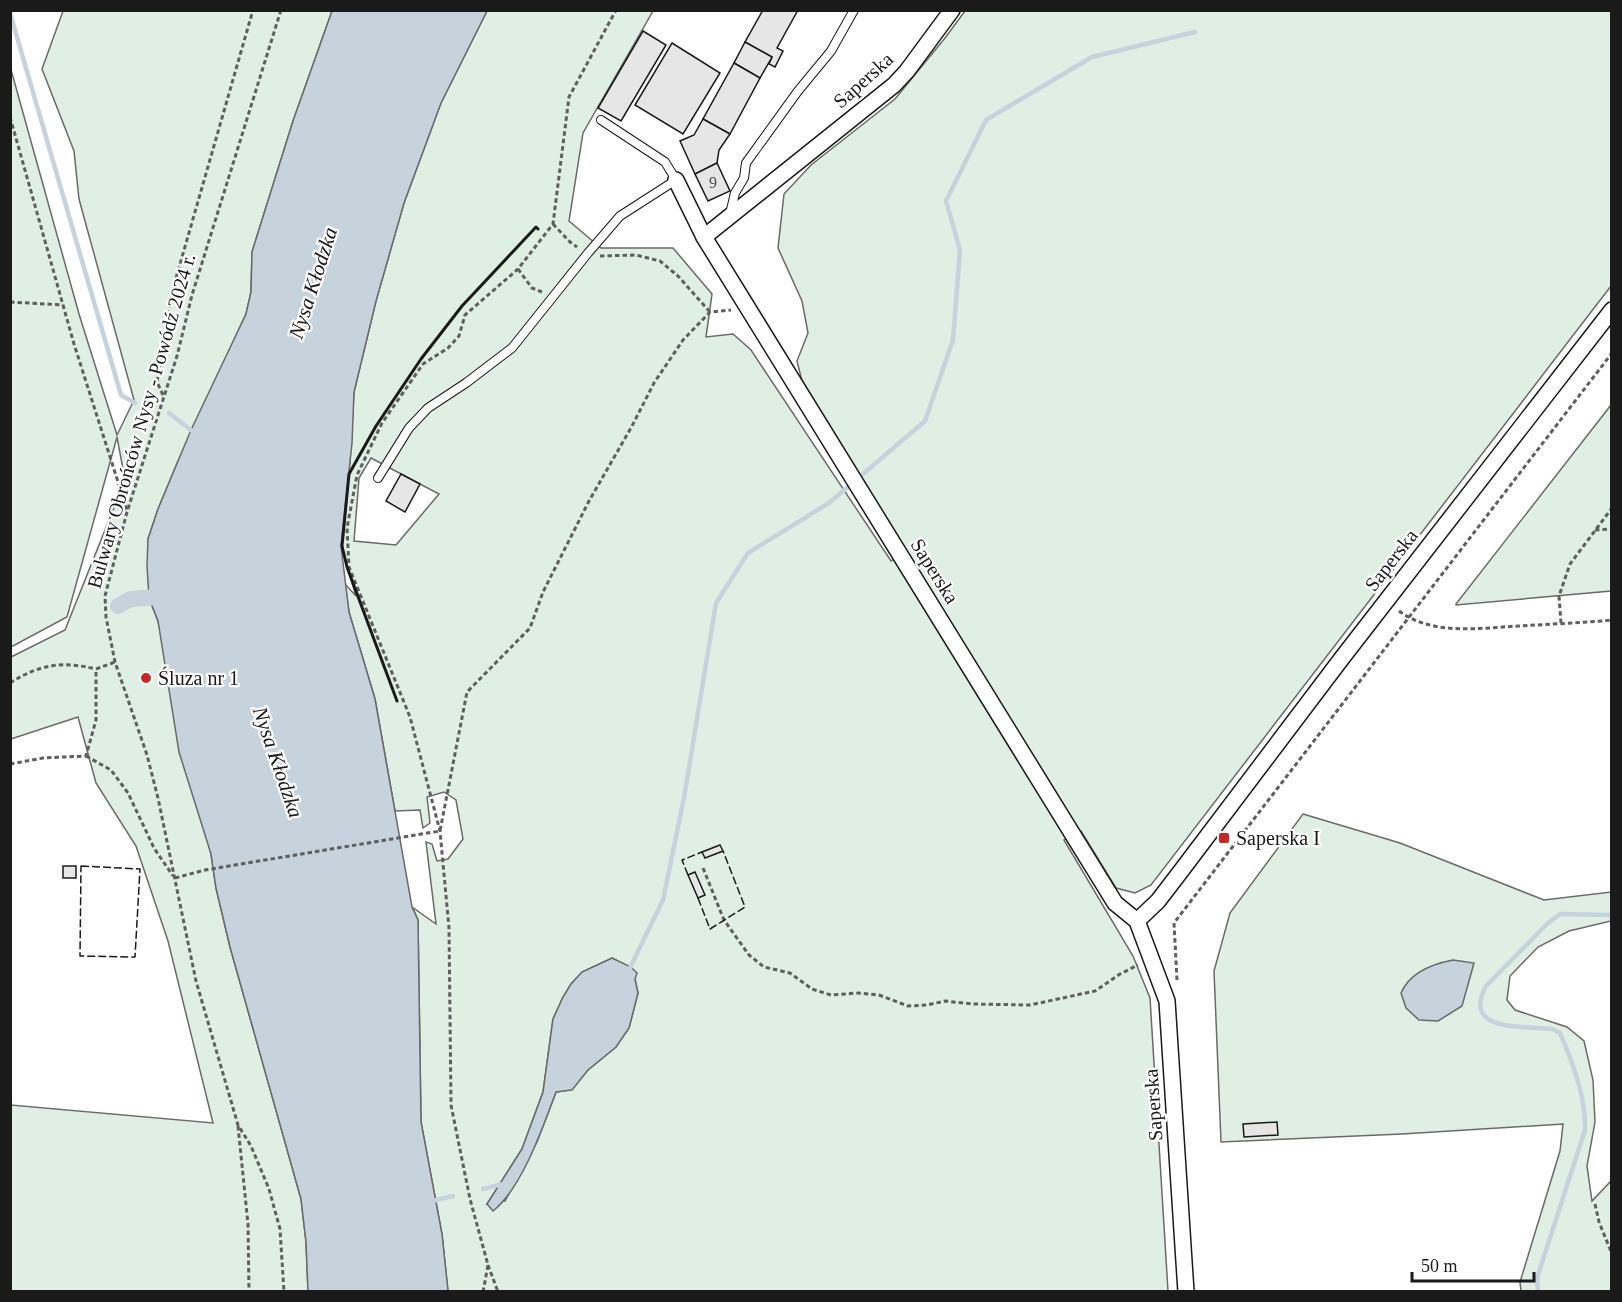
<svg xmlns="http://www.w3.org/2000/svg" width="1622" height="1302" font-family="'Times New Roman',serif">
	<rect width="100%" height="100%" fill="#fff"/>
	<g fill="#e0efe3" stroke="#6a6a6a" stroke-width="1.5" fill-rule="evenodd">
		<polygon points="63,11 332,11 293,121 252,252 251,292 246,314 178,461 158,509 148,539 149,598 158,621 211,854 216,888 230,947 301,1199 306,1242 308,1291 11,1291 11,1105 213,1123 168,941 136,846 96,783 78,717 11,739 11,657 65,630 125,480 117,437 67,617 11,647 10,66 79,314 117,435 134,400 79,199 74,151 42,69"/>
		<path d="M 487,11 L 653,11 L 583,133 L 569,221 L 601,248 L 673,248 L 712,294 L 706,337 L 733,334 L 751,350 L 891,561 L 905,551 L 803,385 L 797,361 L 808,333 L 802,301 L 778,248 L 784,194 L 811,165 L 895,99 L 945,38 L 965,11 L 1611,11 L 1611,286 L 1151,885 L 1135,893 L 1116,888 L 1081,831 L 1064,840 L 1133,956 L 1150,998 L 1168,1291 L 448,1291 L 442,1234 L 421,1122 L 418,920 L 412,907 L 436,924 L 426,842 L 432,844 L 437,861 L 448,859 L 463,839 L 456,800 L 444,792 L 427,797 L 430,823 L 423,828 L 420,810 L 395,811 L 375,699 L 349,612 L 345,584 L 356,596 L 347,567 L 342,546 L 349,474 L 354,392 L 376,301 L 404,203 L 441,103 ZM 371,458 L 439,494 L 396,545 L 354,541 L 359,478 ZM 612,958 L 622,964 L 635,979 L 638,993 L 629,1028 L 616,1047 L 588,1070 L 572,1089 L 556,1092 L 537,1142 L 505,1201 L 487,1204 L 522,1149 L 543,1092 L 553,1019 L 563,997 L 571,984 L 582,972 Z"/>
		<polygon points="1611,405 1611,591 1456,605 1456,604"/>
		<polygon points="1303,814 1400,843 1544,900 1611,892 1611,921 1569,931 1538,947 1510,976 1507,1000 1515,1010 1567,1027 1584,1041 1593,1080 1595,1122 1587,1166 1592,1201 1611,1181 1611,1291 1521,1291 1520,1282 1560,1151 1563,1124 1402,1134 1221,1142 1214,971 1230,913"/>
	</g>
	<g fill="#c6d2dc" stroke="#6a6a6a" stroke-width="1.5">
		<polygon points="332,11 487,11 441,103 404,203 376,301 354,392 352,443 341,546 349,612 375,699 412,907 418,920 421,1122 442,1234 448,1291 308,1291 306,1242 301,1199 230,947 216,888 211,854 179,752 158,621 149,598 147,566 148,539 158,509 191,430 246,314 251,292 252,252 293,121"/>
		<path d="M 612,958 L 631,967 L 637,973 L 635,979 L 638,993 L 629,1028 L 616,1047 L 588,1070 L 572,1090 L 556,1092 C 543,1127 522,1188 493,1211 L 487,1204 L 522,1149 L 543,1092 L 553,1019 L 563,997 L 571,984 L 582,972 Z"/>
		<path d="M 1453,960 L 1474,963 L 1462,1006 L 1438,1021 L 1419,1020 L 1406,1008 L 1401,993 C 1410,972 1432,964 1453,960 Z"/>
	</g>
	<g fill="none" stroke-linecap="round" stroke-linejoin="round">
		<g stroke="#c6d2dc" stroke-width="4.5">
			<polyline points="10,13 121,395 135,403"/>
			<polyline points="169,413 195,433"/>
			<polyline points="629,970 663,900 684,798 716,603 748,553 829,503 925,421 953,340 960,250 946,201 986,120 1092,57 1195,32"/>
			<polyline points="483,1189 503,1184"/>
			<polyline points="432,1201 453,1196"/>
			<path d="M 1538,1292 L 1537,1278 L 1585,1130 C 1586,1098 1573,1063 1560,1033 L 1552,1029 C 1523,1026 1461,1032 1486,986 L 1548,923 L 1560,914 L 1612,915"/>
		</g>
		<polyline stroke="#c6d2dc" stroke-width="16" points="118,606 131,599 169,596"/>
	</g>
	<g fill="#e6e6e6" stroke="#1a1a1a" stroke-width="1.5">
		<polygon points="763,10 798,10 777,48 783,51 775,67 769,64 772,57 745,42"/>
		<polygon points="643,31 666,45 621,121 598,108"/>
		<polygon points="745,42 772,57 760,78 734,63"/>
		<polygon points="672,43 720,73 683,134 635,105"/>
		<polygon points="734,63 760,78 730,134 703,119"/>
		<polygon points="703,119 730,134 719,150 717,163 695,174 680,141 694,135"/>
		<polygon points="717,163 730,191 708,201 695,174"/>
		<polygon points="401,474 420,484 405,512 386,501"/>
		<polygon points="720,845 723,851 705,858 702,852"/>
		<rect x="63" y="866" width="13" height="12"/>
		<polygon points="695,872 705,895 698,898 688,875"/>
		<polygon points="1277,1122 1278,1135 1244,1137 1243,1124"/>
	</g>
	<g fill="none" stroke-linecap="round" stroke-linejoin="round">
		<g stroke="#1a1a1a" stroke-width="10">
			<g id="service">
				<polyline points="730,214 735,193 744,178 746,163 798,91 831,51 854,10"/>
				<polyline points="378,478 409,428 428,408 466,383 512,348 588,253 620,216 676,180 665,162 601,120"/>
			</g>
		</g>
		<g stroke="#1a1a1a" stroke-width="18">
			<g id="minor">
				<polyline points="676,180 704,237 1115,903 1137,921 1167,1001 1186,1292"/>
				<polyline points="704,237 894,85 907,71 952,10"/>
				<polyline points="1137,921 1158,901 1181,871 1342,658 1612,310"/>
			</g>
		</g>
		<g stroke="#5f5f5f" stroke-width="3" stroke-dasharray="4.5 3" stroke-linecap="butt">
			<polyline points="281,10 192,295 177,356 127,512 105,596 106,617 115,662 147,755 158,798 196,981 238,1125 251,1146 269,1189 280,1229 284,1292"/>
			<polyline points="10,117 74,344 127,510"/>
			<polyline points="553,224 570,242 577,247"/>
			<polyline points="600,256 636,255 660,261 678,276 710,312"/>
			<polyline points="518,269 532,288 542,292"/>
			<polyline points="10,302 63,305"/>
			<polyline points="163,395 157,382 174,285 253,10"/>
			<polyline points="1595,530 1612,529"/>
			<path d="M 1399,611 C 1433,636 1479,628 1519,626 C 1550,624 1581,623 1612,620"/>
			<polyline points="1561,623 1559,596 1570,564 1612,508"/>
			<path d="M 10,683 C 40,664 62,661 96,669"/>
			<polyline points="86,756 111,770 128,793 154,848 173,876"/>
			<polyline points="10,764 43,758 86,756 96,720 96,669 115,662"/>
			<polyline points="703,868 724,920 749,955 764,967 790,973 812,989 831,995 858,993 879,995 908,1006 927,1005 945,1001 972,1004 1030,1005 1095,991 1120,974 1138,965"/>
			<polyline points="175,878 205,870 440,831 467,692 530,628 543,592 589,501 632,426 654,383 683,340 710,312 731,310"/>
			<polyline points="1177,980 1174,923 1612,353"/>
			<polyline points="238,1126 248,1224 249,1292"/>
			<polyline points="1595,1204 1599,1222 1612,1254"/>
			<polyline points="488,1265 498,1292"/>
			<polyline points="483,1292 488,1265 470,1199 451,1105 449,928 440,831 410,717 349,567 347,528 357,475 382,423 423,364 448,348 459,336 465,315 518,269 553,224 569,97 616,10"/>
		</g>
		<use href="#service" stroke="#fff" stroke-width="8"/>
		<use href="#minor" stroke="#fff" stroke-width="15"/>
		<g stroke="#1a1a1a" stroke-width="1.5" stroke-dasharray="8 3" stroke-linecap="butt">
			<polygon points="81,866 140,869 135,957 80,956"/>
			<polyline points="688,875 682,860 702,852"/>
			<polyline points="698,898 710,929 745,907 723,851"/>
		</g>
		<polyline stroke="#1a1a1a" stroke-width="3" points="397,701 347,567 342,546 349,474 376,426 421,359 462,306 536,227 538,229"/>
	</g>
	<g fill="#c62828" stroke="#fff" stroke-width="2">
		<circle cx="146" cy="678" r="6"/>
		<rect x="1218" y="832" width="12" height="12" rx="3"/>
	</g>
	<g text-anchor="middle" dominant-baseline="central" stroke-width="4.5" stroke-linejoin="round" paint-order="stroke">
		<g font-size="16" fill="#4d4d4d">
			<text x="713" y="182">9</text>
		</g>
		<g font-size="20" fill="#1a1a1a" stroke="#fff">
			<text transform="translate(863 80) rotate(-42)">Saperska</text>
			<text transform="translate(141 421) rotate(-74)">Bulwary Obrońców Nysy - Powódź 2024 r.</text>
			<text transform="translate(1391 560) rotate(-52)">Saperska</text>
			<text transform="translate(935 571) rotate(58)">Saperska</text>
			<text transform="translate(1153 1105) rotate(-94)">Saperska</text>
		</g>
		<g font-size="20" fill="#1a1a1a" stroke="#fff" text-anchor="start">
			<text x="158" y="678">Śluza nr 1</text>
			<text x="1236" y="838">Saperska I</text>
		</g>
		<g font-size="21" font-style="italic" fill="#1a1a1a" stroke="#fff">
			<text transform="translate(313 283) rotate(-72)">Nysa Kłodzka</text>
			<text transform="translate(278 762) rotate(71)">Nysa Kłodzka</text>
		</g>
	</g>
	<rect width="1622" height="1302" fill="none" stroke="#1a1a1a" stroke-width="24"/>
	<path d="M1412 1272v9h122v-9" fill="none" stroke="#1a1a1a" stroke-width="3"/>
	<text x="1421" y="1272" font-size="18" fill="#1a1a1a" stroke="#ffffff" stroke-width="4.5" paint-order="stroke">50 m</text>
</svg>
